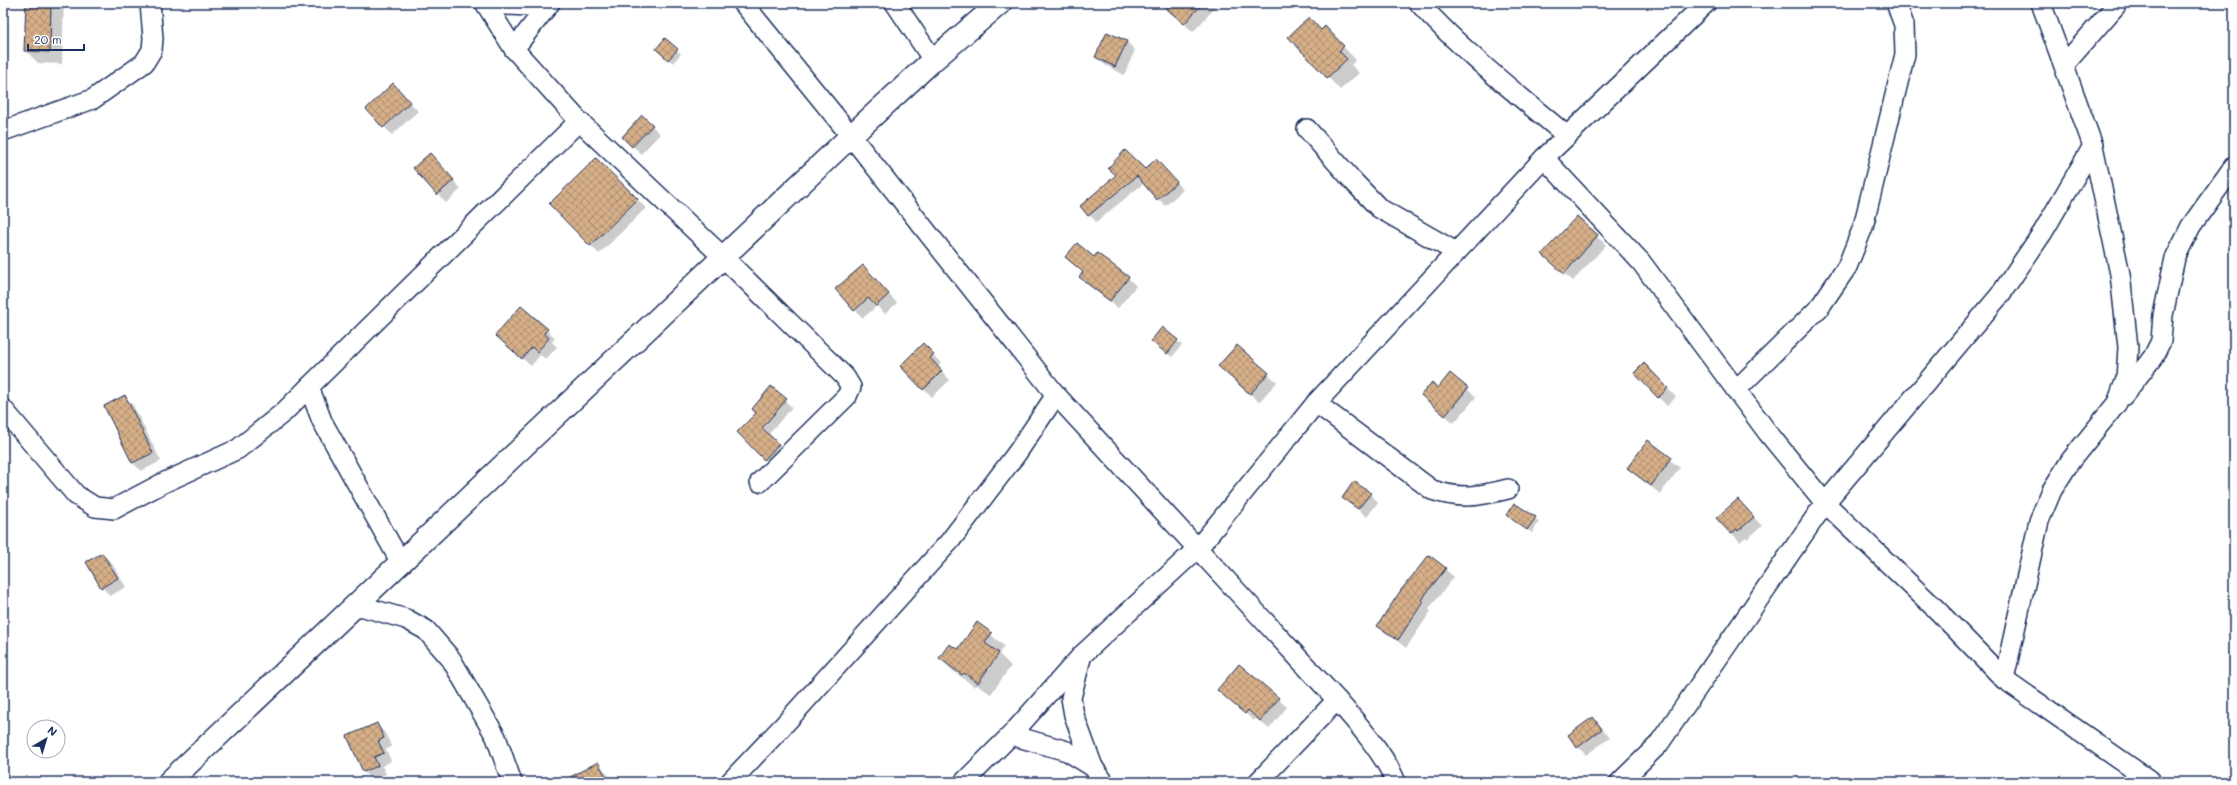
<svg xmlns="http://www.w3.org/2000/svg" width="2237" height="785" font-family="Mali,sans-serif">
	<defs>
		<pattern id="building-cross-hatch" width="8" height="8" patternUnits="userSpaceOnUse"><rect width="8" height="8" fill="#d6af88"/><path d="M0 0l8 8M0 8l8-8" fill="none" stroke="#ad8f72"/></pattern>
	</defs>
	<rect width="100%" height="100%" fill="#fff"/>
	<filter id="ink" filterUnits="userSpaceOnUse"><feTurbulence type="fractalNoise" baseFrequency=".025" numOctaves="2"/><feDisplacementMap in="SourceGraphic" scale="8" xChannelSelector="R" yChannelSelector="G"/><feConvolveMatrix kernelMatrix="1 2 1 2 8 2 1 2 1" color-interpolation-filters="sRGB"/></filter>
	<g filter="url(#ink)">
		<g fill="#0003">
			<polygon points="27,3 64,3 62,64 38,63 25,50"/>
			<polygon points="1172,3 1219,3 1193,32 1167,8"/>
			<polygon points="1557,3 1564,3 1561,6"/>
			<polygon points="1321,31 1337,40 1356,60 1351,65 1359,73 1340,90 1328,77"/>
			<polygon points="1108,33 1127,42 1135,50 1124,75 1105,65 1096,57"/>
			<polygon points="665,39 681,54 673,63 661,53"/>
			<polygon points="401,93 418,111 392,135 367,109"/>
			<polygon points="652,126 660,134 641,154 632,145"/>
			<polygon points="596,159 646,208 599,254 550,204"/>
			<polygon points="438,163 461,189 446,203 438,194"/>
			<polygon points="1163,168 1183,190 1165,206 1144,183 1096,222 1081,206 1117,175"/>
			<polygon points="1577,218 1606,245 1573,281 1551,262"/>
			<polygon points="1067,257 1094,259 1128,278 1136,286 1118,308 1088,285 1080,277 1084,273"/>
			<polygon points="871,275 897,303 885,314 877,306 863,318 855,310"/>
			<polygon points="1162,329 1182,345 1172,357 1156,345"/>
			<polygon points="547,330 555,338 552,342 557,347 546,359 540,355 531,366 505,343"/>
			<polygon points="923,345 941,363 938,367 950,380 932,397 901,366"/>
			<polygon points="1644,365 1676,397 1667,406 1635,373"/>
			<polygon points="1219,366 1268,374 1277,382 1259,402"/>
			<polygon points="1438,389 1467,389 1476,397 1454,423 1422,395"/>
			<polygon points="125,397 133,405 161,461 141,471 132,462"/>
			<polygon points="785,401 792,407 768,435 785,451 771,466 739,432"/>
			<polygon points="1648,442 1680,468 1660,494 1628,468"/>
			<polygon points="1370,494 1378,502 1367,517 1343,497"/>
			<polygon points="1746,509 1762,526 1747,539 1746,537 1740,542 1718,518"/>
			<polygon points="1507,515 1535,518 1539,522 1532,533"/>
			<polygon points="102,554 111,562 126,587 110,596 102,587 87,563"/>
			<polygon points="1430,556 1454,577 1429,609 1431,611 1406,648 1378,626"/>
			<polygon points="977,623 1004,646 999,654 1011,666 991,694 977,685 975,687 953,671 940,658 958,651"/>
			<polygon points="1239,666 1287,707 1269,729 1256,718 1254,721 1227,698"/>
			<polygon points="1593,718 1610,738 1586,755 1578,747"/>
			<polygon points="377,724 385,733 392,747 386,749 391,761 382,766 386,774 372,780 364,772 348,737"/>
			<polygon points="598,764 606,772 612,782 574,782"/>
		</g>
		<g fill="url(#building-cross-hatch)" stroke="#1b2f5e">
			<polygon points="26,3 51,3 50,52 24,51"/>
			<polygon points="1160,3 1203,3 1184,24"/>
			<polygon points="1309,17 1321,30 1325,26 1344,46 1339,51 1347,59 1327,78 1288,37"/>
			<polygon points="1107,32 1127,41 1115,67 1095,57"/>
			<polygon points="665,38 678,49 668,60 656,49"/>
			<polygon points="393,83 410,102 383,128 366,109"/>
			<polygon points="642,115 653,125 632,147 622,137"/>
			<polygon points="1125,150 1145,169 1156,159 1177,182 1157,200 1137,176 1088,216 1080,206 1116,175 1108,168"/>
			<polygon points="430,153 454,180 437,195 413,168"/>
			<polygon points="596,158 638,199 590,246 549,204"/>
			<polygon points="1577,216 1598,235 1564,274 1542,254"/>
			<polygon points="1077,243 1094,257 1097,253 1129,277 1110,301 1079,277 1083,272 1065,257"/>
			<polygon points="863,265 889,294 876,306 868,298 854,311 835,289"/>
			<polygon points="521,306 548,329 544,333 549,338 537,352 532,347 522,359 495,335"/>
			<polygon points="1162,327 1178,340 1167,354 1151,341"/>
			<polygon points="923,343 934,354 930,358 942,371 923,390 900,366"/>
			<polygon points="1237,345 1269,373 1250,394 1218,366"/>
			<polygon points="1644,363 1668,388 1658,398 1634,373"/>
			<polygon points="1450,373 1468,388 1445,416 1421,395 1432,382 1438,388"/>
			<polygon points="771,386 787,399 762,428 779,444 764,460 737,432 756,413 752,409"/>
			<polygon points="125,395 153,453 132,463 104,406"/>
			<polygon points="1648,440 1672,458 1651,486 1627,468"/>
			<polygon points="1354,481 1371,493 1358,509 1342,498"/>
			<polygon points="1738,499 1754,517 1738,531 1737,529 1731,534 1716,518"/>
			<polygon points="1514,503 1536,517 1527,530 1506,515"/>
			<polygon points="102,553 118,578 101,588 86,562"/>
			<polygon points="1429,555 1446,568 1421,600 1423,602 1398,640 1377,626 1401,590"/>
			<polygon points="977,622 992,633 985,643 999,653 978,683 964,673 962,675 939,658 949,644 958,649"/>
			<polygon points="1239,664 1279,698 1260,721 1248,710 1245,714 1217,690"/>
			<polygon points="1593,717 1602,729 1577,748 1568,735"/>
			<polygon points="377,723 384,738 378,741 384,753 374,757 378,766 363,772 347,736"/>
			<polygon points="598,762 609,782 561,782"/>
		</g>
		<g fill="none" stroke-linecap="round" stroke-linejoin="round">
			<g stroke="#1b2f5e" stroke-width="22">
				<g id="street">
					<path d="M 743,3 L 851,136 L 1056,395 L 1337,700 C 1358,724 1383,752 1396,782"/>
					<polyline points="895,3 933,60"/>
					<path d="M 1419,3 C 1463,52 1516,93 1567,136"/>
					<polyline points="486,4 547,7"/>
					<polyline points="514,49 550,3"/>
					<polyline points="2064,65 2118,3"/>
					<polyline points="579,121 723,257 845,377 851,387 847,396 760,482"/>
					<polyline points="1307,129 1353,181 1379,208 1456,252"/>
					<polyline points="3,131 93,99 144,63 152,50 153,38 150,3"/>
					<polyline points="1544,158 1641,262 1768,433 1825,503 1938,611 2004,679 2152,782"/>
					<polyline points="309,387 322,421 401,563"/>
					<polyline points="1736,390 1819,308 1847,267 1863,227 1905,54 1904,25 1896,3"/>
					<polyline points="2123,396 2153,357 2161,341 2163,315 2175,258 2191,226 2234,166"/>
					<path d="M 1316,403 L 1432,490 C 1462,500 1479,496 1508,489"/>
					<polyline points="3,409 76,495 95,507 114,509 163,483 238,449 284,412 309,387 579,121 514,49 485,3"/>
					<polyline points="357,605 406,619 426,630 451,659 496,737 512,782"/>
					<polyline points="1081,658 1071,698 1074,715 1093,767"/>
					<polyline points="2004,679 2039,521 2052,490 2071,460 2117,403 2126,379 2128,347 2120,274 2093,146 2041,3"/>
					<polyline points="1011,735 1067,751 1093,767 1104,782"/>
					<polyline points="730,782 782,727 950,541 1017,453 1056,395"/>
					<polyline points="964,782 1011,735 1082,655 1198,548 1316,403 1544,158 1706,3"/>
					<polyline points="1258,782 1337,700"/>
					<polyline points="1620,782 1658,745 1825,503 2000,295 2043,232 2093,146"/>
				</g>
			</g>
			<g stroke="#1b2f5e" stroke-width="25">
				<polyline id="secondary" points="169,782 851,136 933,60 1000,3"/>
			</g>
			<use href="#street" stroke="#fff" stroke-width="19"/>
			<use href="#secondary" stroke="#fff" stroke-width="22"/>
		</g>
	</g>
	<rect width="2237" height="785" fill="none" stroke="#fff" stroke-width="16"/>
	<rect x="8" y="8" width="2221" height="769" fill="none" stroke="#1b2f5e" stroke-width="1.5" filter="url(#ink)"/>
	<g transform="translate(46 739) rotate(38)"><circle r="19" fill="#ffffff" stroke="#a4acbf"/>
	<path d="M0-3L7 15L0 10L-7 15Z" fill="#1b2f5e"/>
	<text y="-6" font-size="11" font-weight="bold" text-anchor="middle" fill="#1b2f5e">N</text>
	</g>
	<path d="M28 44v6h56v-6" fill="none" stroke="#1b2f5e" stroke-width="2"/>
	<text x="34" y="44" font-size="12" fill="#1b2f5e" stroke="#ffffff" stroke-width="3" paint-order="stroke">20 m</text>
</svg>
